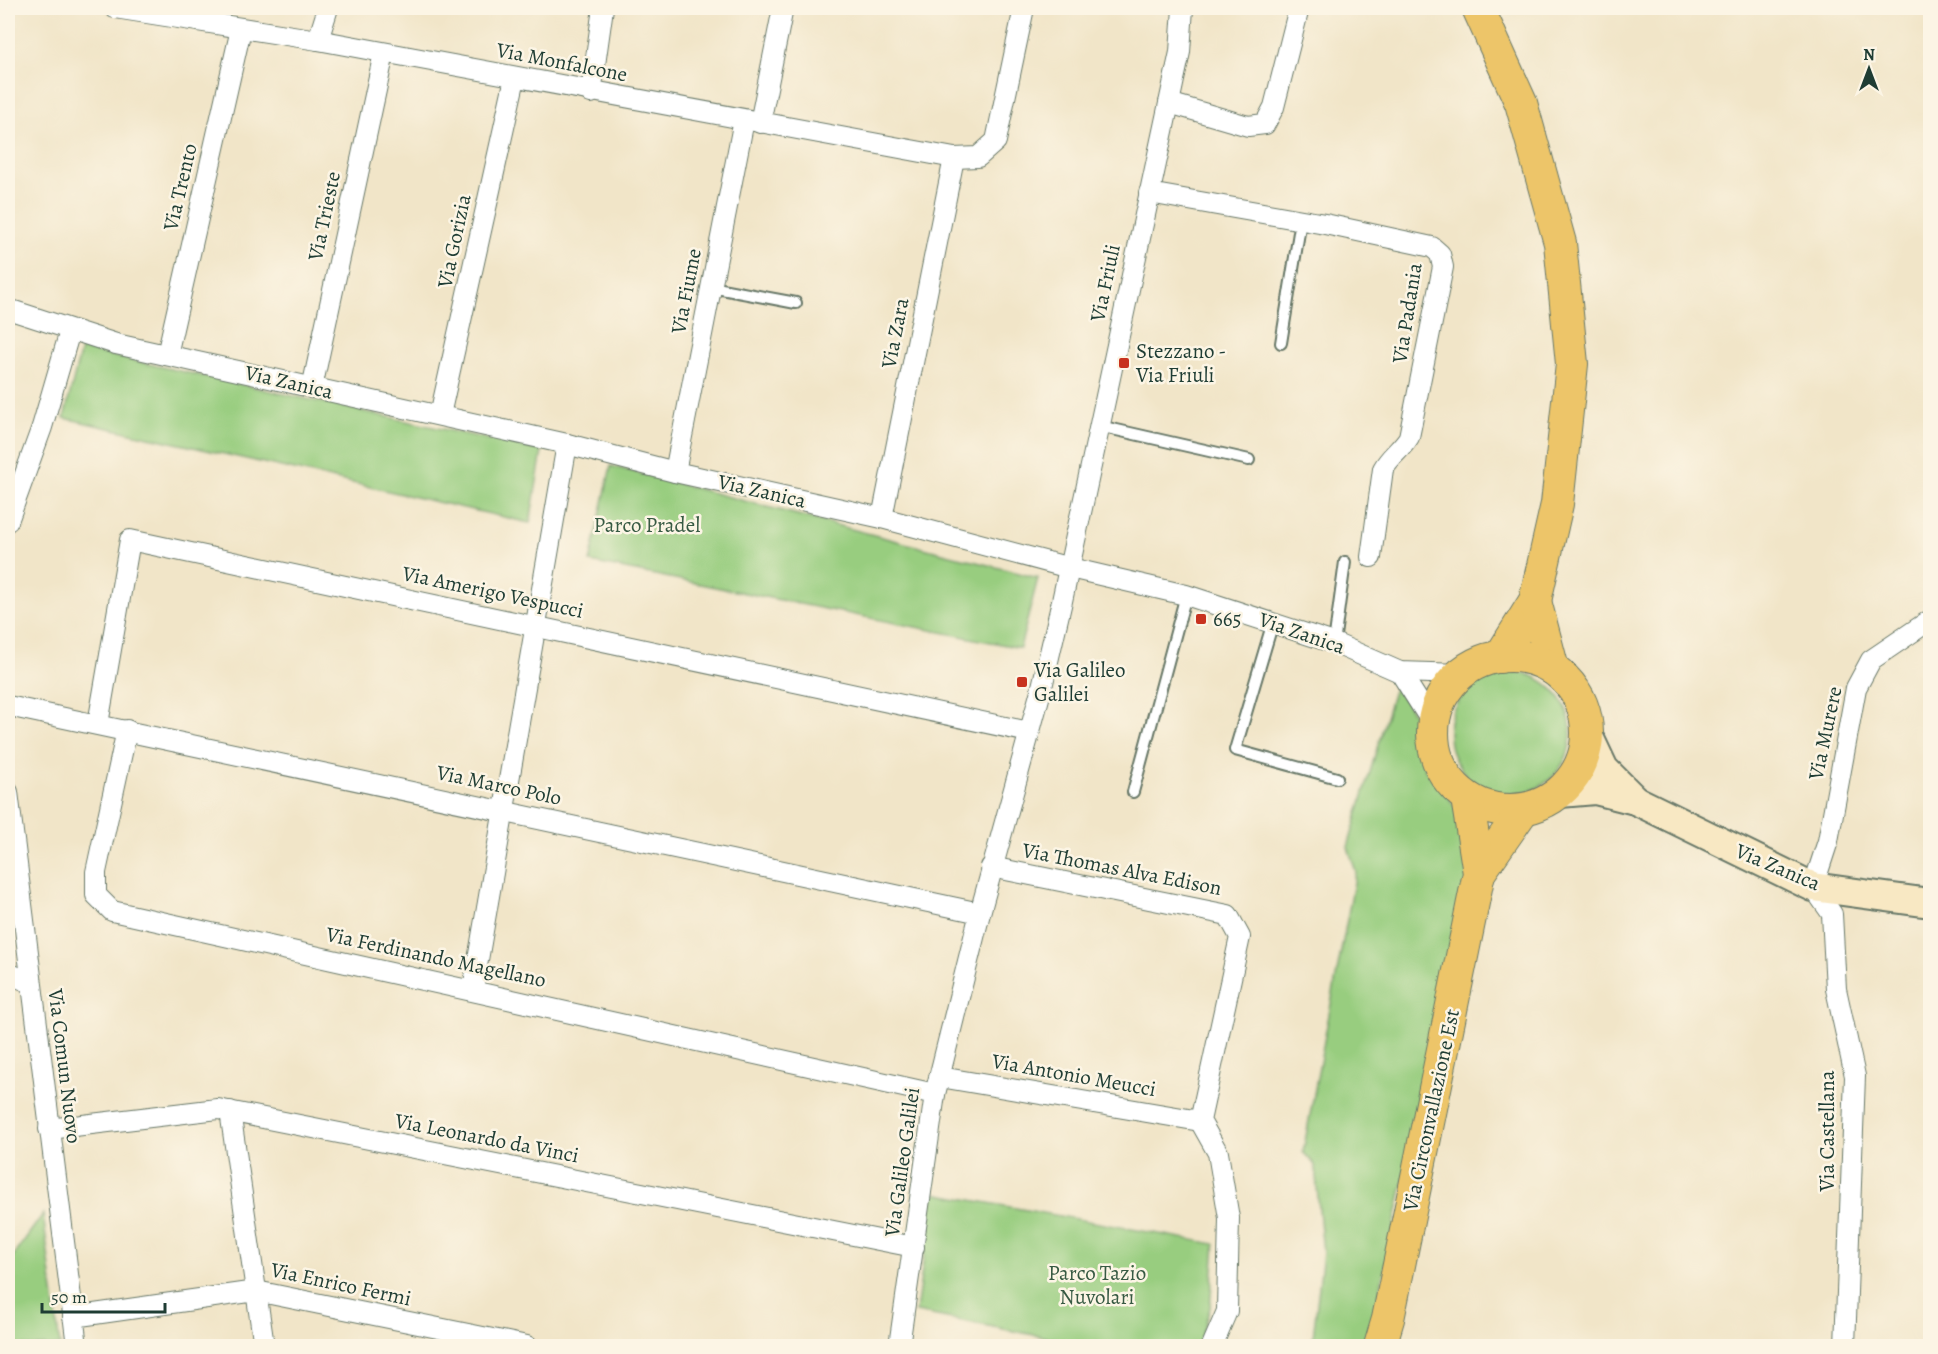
<svg xmlns="http://www.w3.org/2000/svg" width="1938" height="1354" font-family="Alegreya,serif">
	<rect width="100%" height="100%" fill="#fcf5e5"/>
	<filter id="ink" filterUnits="userSpaceOnUse"><feTurbulence type="fractalNoise" baseFrequency=".0167" numOctaves="2"/><feDisplacementMap in="SourceGraphic" scale="12" xChannelSelector="R" yChannelSelector="G"/><feConvolveMatrix kernelMatrix="1 2 1 2 8 2 1 2 1" color-interpolation-filters="sRGB"/></filter>
	<filter id="wash" filterUnits="userSpaceOnUse"><feTurbulence type="fractalNoise" baseFrequency=".008" numOctaves="4" result="noise"/><feDisplacementMap in="SourceGraphic" scale="24" xChannelSelector="R" yChannelSelector="G"/><feGaussianBlur stdDeviation="1.35" result="paint"/><feColorMatrix in="noise" values="0 0 0 0 0 0 0 0 0 0 0 0 0 0 0 0 0 1.4 0 .05"/><feComposite in="paint" operator="in"/></filter>
	<g filter="url(#wash)">
		<rect width="100%" height="100%" fill="#f1e5c8"/>
		<g fill="#98cd7f" stroke="#5c855a" stroke-width="1.5">
			<polygon points="81,349 542,451 530,523 64,418"/>
			<polygon points="611,466 1038,578 1020,648 590,562"/>
			<circle cx="1510" cy="733" r="61"/>
			<polygon points="1395,687 1416,717 1425,769 1455,806 1470,873 1368,1346 1312,1346 1323,1253 1315,1165 1303,1152 1356,872 1348,847"/>
			<polygon points="933,1193 1215,1244 1210,1308 1198,1346 1091,1346 916,1312"/>
			<polygon points="43,1214 60,1346 8,1346 8,1263"/>
		</g>
	</g>
	<g filter="url(#ink)">
		<g fill="none" stroke-linecap="round" stroke-linejoin="round">
			<g stroke="#687868" stroke-width="14">
				<g id="lane">
					<polyline points="711,287 796,303"/>
					<polyline points="1281,343 1301,220"/>
					<polyline points="1099,426 1249,460"/>
					<polyline points="1273,622 1235,750 1337,778"/>
					<polyline points="1334,643 1345,562"/>
					<polyline points="1133,792 1186,595"/>
				</g>
			</g>
			<g stroke="#687868" stroke-width="22">
				<g id="street">
					<polyline points="115,8 318,40 954,158 978,157 996,141 1024,8"/>
					<polyline points="318,40 328,8"/>
					<polyline points="591,93 603,8"/>
					<polyline points="1169,103 1248,126 1265,124 1274,107 1299,8"/>
					<polyline points="760,123 783,8"/>
					<path d="M 1149,193 L 1325,224 L 1432,247 L 1440,254 L 1443,267 L 1409,437 C 1401,450 1390,456 1383,469 L 1371,557"/>
					<polyline points="8,309 116,344 567,444 675,472 882,518 1070,568 1186,595 1334,643 1400,672 1461,674"/>
					<polyline points="167,355 241,29"/>
					<polyline points="312,388 384,53"/>
					<polyline points="440,415 515,78"/>
					<polyline points="675,472 744,120"/>
					<polyline points="882,518 954,158"/>
					<polyline points="8,521 42,427 70,331"/>
					<polyline points="1400,672 1433,724"/>
					<polyline points="8,706 980,913"/>
					<polyline points="98,724 130,540 1029,732"/>
					<polyline points="127,730 96,872 96,895 112,911 935,1094"/>
					<polyline points="8,792 77,1346"/>
					<polyline points="991,867 1228,915 1240,937 1200,1121 1218,1153 1229,1218 1227,1311 1212,1346"/>
					<polyline points="8,973 31,983"/>
					<polyline points="473,989 567,444"/>
					<polyline points="940,1077 1200,1121"/>
					<polyline points="230,1111 264,1346"/>
					<polyline points="49,1129 218,1109 914,1247"/>
					<polyline points="73,1317 256,1291 527,1346"/>
					<polyline points="899,1346 935,1094 980,913 1042,687 1062,601 1180,52 1183,8"/>
					<polyline points="1845,1346 1855,1076 1836,989 1832,914 1813,887 1828,841 1856,688 1871,660 1930,620"/>
				</g>
			</g>
			<g stroke="#687868" stroke-width="32">
				<g id="secondary">
					<polyline points="1588,735 1604,769 1635,800"/>
					<polyline points="1560,793 1595,790 1635,800 1813,887 1930,903"/>
				</g>
			</g>
			<g stroke="#687868" stroke-width="34">
				<g id="primary">
					<polyline points="1478,8 1521,103 1560,243 1572,364 1557,504 1535,601 1500,657"/>
					<polyline points="1535,601 1553,669"/>
					<circle cx="1510" cy="733" r="77"/>
					<polyline points="1479,873 1523,810"/>
					<polyline points="1380,1346 1388,1319 1479,873 1467,798"/>
				</g>
			</g>
			<use href="#lane" stroke="#fff" stroke-width="10"/>
			<use href="#street" stroke="#fff" stroke-width="20"/>
			<use href="#secondary" stroke="#f8e8c3" stroke-width="28"/>
			<use href="#primary" stroke="#edc569" stroke-width="32"/>
		</g>
	</g>
	<g fill="#c8321e" stroke="#fcf5e5" stroke-width="2">
		<rect x="1118" y="357" width="12" height="12" rx="3"/>
		<rect x="1195" y="613" width="12" height="12" rx="3"/>
		<rect x="1016" y="676" width="12" height="12" rx="3"/>
	</g>
	<g text-anchor="middle" dominant-baseline="central" stroke-width="5" stroke-linejoin="round" paint-order="stroke">
		<g font-size="21" fill="#1f3d34" stroke="#fcf5e5">
			<text transform="translate(562 62) rotate(11)">Via Monfalcone</text>
			<text transform="translate(180 187) rotate(-77)">Via Trento</text>
			<text transform="translate(324 216) rotate(-78)">Via Trieste</text>
			<text transform="translate(454 241) rotate(-78)">Via Gorizia</text>
			<text transform="translate(1105 283) rotate(-78)">Via Friuli</text>
			<text transform="translate(686 291) rotate(-79)">Via Fiume</text>
			<text transform="translate(1407 313) rotate(-81)">Via Padania</text>
			<text transform="translate(895 333) rotate(-79)">Via Zara</text>
			<text transform="translate(289 382) rotate(13)">Via Zanica</text>
			<text transform="translate(762 491) rotate(13)">Via Zanica</text>
			<text transform="translate(493 592) rotate(12)">Via Amerigo Vespucci</text>
			<text transform="translate(1302 633) rotate(19)">Via Zanica</text>
			<text transform="translate(1825 733) rotate(-78)">Via Murere</text>
			<text transform="translate(499 785) rotate(12)">Via Marco Polo</text>
			<text transform="translate(1778 867) rotate(23)">Via Zanica</text>
			<text transform="translate(1122 869) rotate(11)">Via Thomas Alva Edison</text>
			<text transform="translate(436 957) rotate(12)">Via Ferdinando Magellano</text>
			<text transform="translate(65 1066) rotate(83)">Via Comun Nuovo</text>
			<text transform="translate(1074 1075) rotate(10)">Via Antonio Meucci</text>
			<text transform="translate(1431 1110) rotate(-78)">Via Circonvallazione Est</text>
			<text transform="translate(1827 1131) rotate(-90)">Via Castellana</text>
			<text transform="translate(487 1138) rotate(11)">Via Leonardo da Vinci</text>
			<text transform="translate(902 1162) rotate(-82)">Via Galileo Galilei</text>
			<text transform="translate(341 1284) rotate(12)">Via Enrico Fermi</text>
		</g>
		<g font-size="21" fill="#1f3d34" stroke="#fcf5e5" text-anchor="start">
			<text x="1136" y="351">Stezzano -<tspan x="1136" dy="24">Via Friuli</tspan></text>
			<text x="1213" y="619">665</text>
			<text x="1034" y="670">Via Galileo<tspan x="1034" dy="24">Galilei</tspan></text>
		</g>
		<g font-size="21" fill="#375a43" stroke="#fcf5e5">
			<text x="647" y="525">Parco Pradel</text>
			<text x="1097" y="1273">Parco Tazio<tspan x="1097" dy="24">Nuvolari</tspan></text>
		</g>
	</g>
	<rect width="1938" height="1354" fill="none" stroke="#fcf5e5" stroke-width="30"/>
	<g transform="translate(1869 69)" stroke="#fcf5e5" stroke-width="4.5" paint-order="stroke">
	<path d="M0-4.5L10 22L0 15L-10 22Z" fill="#1f3d34"/>
	<text y="-9" font-size="16" font-weight="bold" text-anchor="middle" fill="#1f3d34">N</text>
	</g>
	<path d="M42 1303v9h123v-9" fill="none" stroke="#1f3d34" stroke-width="3"/>
	<text x="51" y="1303" font-size="18" fill="#1f3d34" stroke="#fcf5e5" stroke-width="4.5" paint-order="stroke">50 m</text>
</svg>
